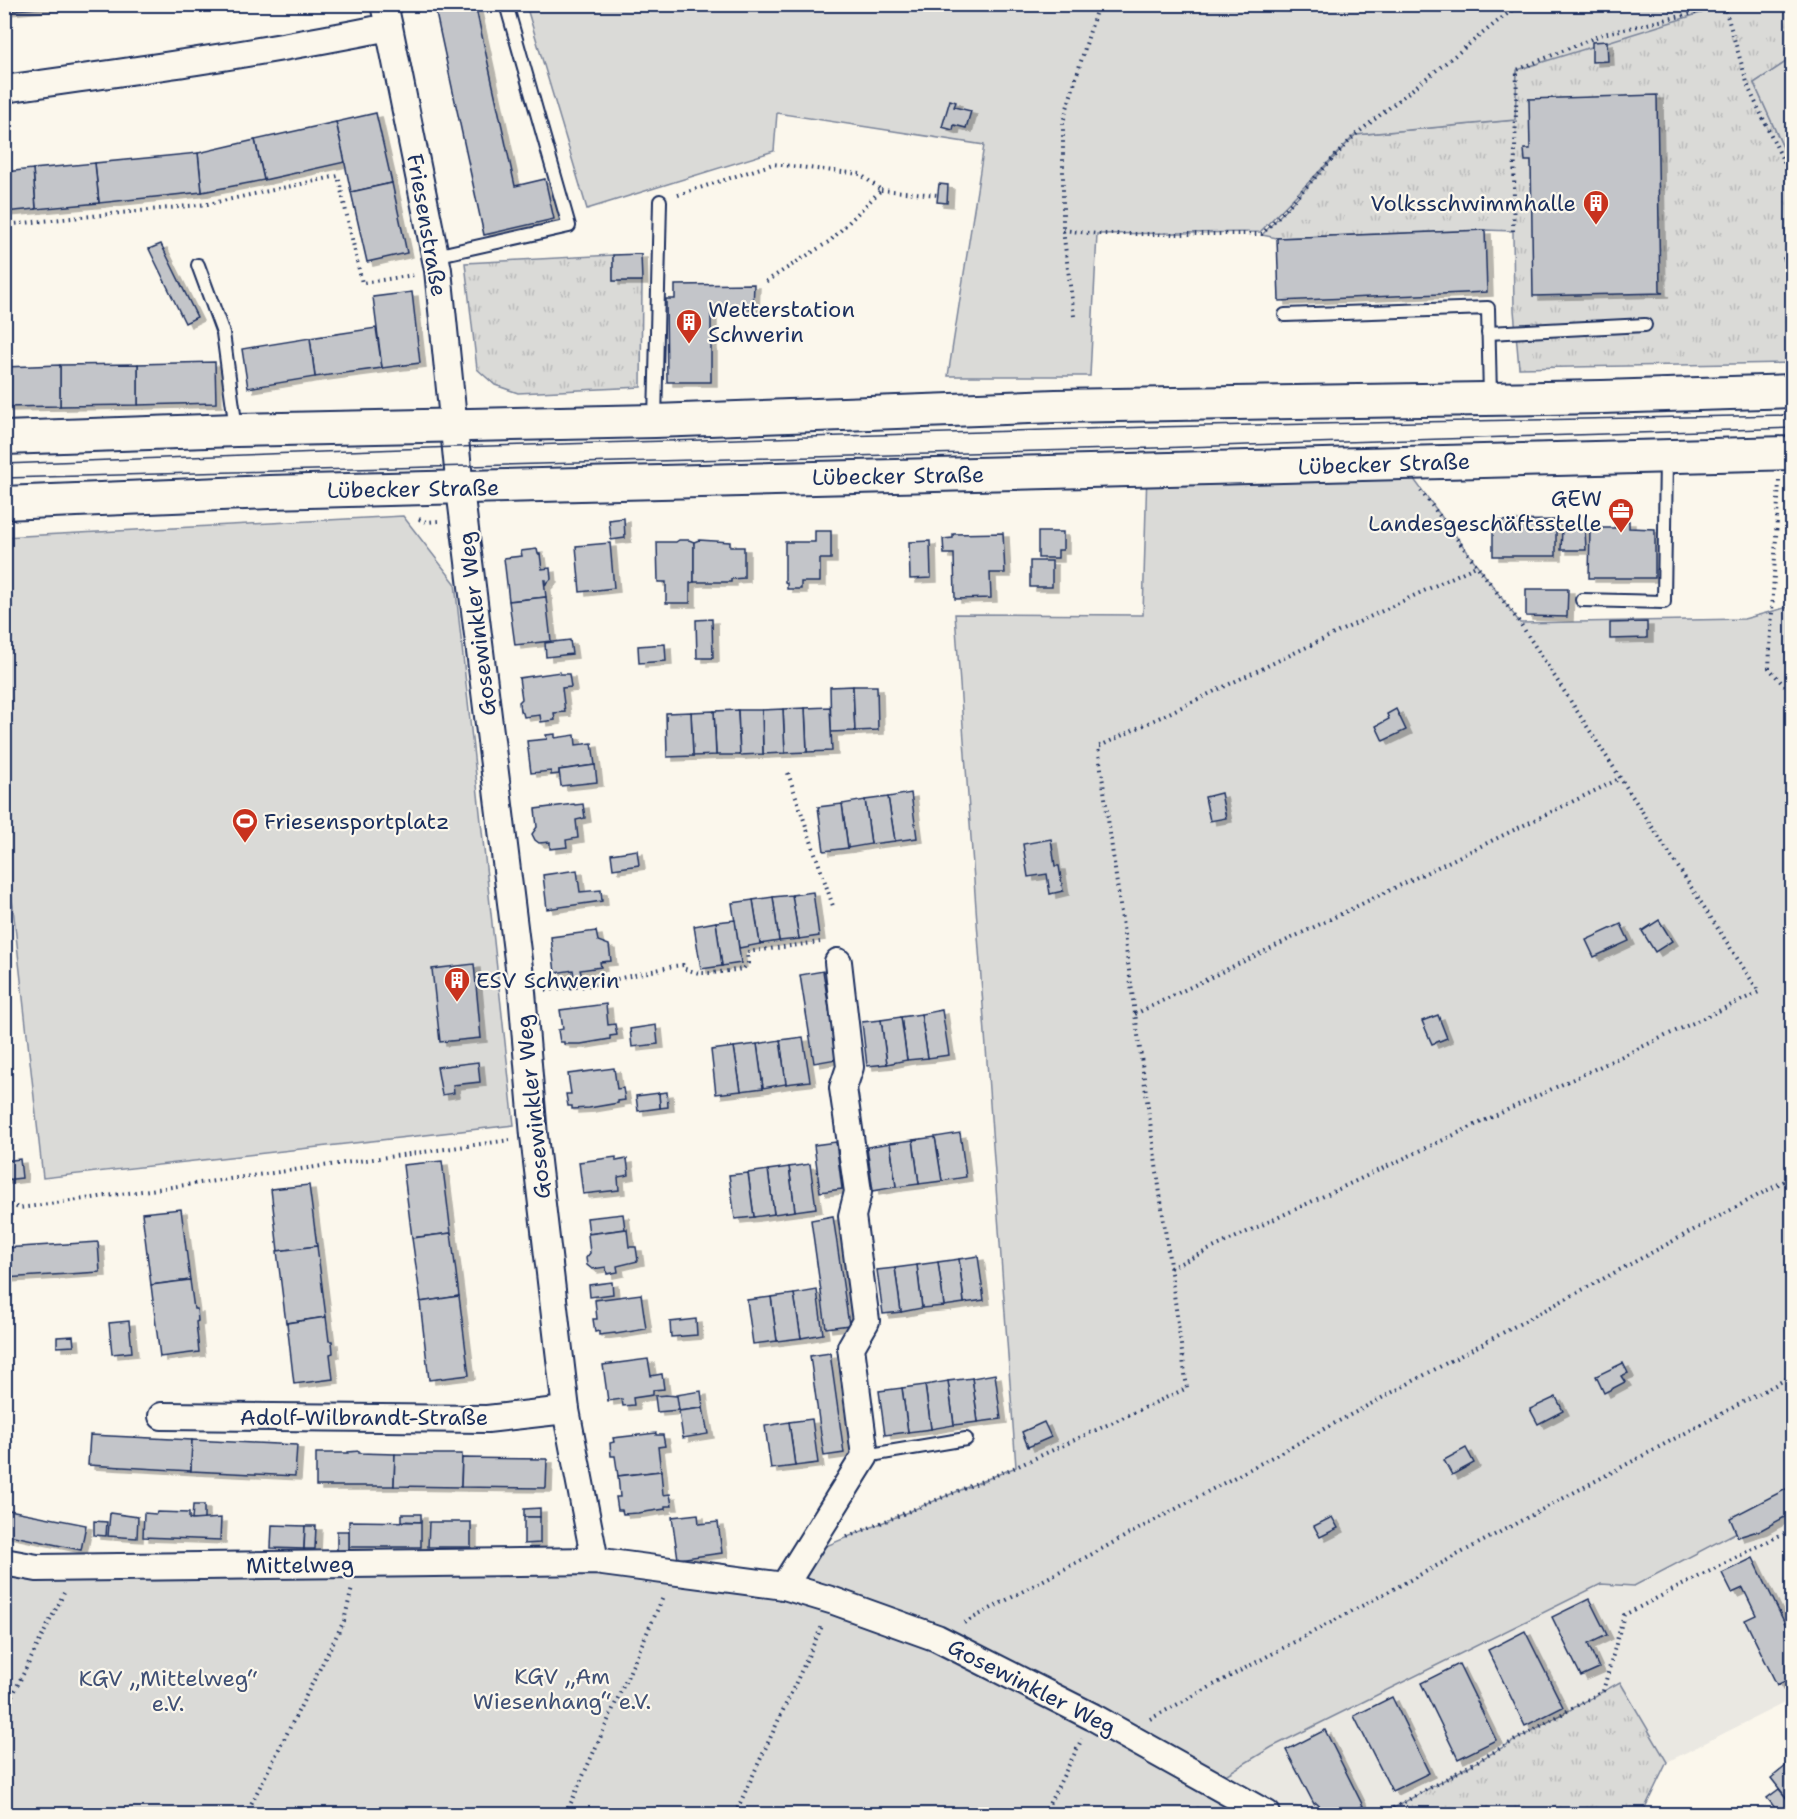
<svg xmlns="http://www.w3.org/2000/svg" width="1797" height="1819" font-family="'Shantell Sans',sans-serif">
	<defs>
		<pattern id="grass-tufts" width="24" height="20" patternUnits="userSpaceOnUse" patternTransform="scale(1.5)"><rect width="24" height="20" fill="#dadad7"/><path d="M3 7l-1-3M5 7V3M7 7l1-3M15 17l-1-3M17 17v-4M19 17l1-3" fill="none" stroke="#babbbb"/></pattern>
		<filter id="shadow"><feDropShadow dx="6" dy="4" stdDeviation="0" flood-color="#0004"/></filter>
	</defs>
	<rect width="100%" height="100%" fill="#fbf7ec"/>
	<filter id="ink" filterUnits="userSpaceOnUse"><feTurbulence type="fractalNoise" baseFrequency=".0167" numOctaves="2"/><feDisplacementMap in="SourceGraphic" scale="12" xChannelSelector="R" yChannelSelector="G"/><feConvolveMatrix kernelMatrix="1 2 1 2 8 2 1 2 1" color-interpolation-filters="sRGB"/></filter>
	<g filter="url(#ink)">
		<polygon fill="#eae8e2" points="1792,1503 1792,1699 1667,1762 1620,1682 1383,1814 1267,1814 1212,1783 1272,1747 1601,1584 1634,1585"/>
		<g fill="url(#grass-tufts)" stroke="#7a849a" stroke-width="1.5">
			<polygon points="1718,5 1792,5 1792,58 1754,83 1792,167 1792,363 1519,368 1514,310 1513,231 1485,230 1277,238 1262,235 1355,135 1514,120 1517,70 1603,34 1719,7"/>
			<polygon points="613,255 613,281 642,281 641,387 518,393 495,385 477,369 465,263"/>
			<polygon points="1620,1682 1667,1762 1642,1814 1383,1814"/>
		</g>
		<g fill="#dadad7" stroke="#7a849a" stroke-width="1.5">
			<polygon points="1718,4 1720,7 1517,70 1515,120 1355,135 1260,232 1097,234 1090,376 948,376 984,145 777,113 774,151 587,209 526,5"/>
			<polygon points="1792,58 1792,167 1754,83"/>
			<polygon points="1402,463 1520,623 1744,619 1792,606 1792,1503 1634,1586 1601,1584 1272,1747 1212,1783 1267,1814 5,1814 4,1562 595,1561 784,1586 802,1556 1016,1467 955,614 1143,615 1147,470"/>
			<polygon points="403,516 455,583 514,1125 43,1178 10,881 5,808 4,537"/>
		</g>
		<g fill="#c3c5c9" stroke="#1b2f5e" stroke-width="1.5" filter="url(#shadow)">
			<polygon points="4,4 59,4 60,6 4,11"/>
			<polygon points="434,4 475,4 515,186 545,179 554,219 484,235"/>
			<polygon points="1607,41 1608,61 1592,62 1592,42"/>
			<polygon points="1657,95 1660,292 1663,293 1533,296 1531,161 1525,161 1524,149 1530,149 1529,100 1527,99"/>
			<polygon points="950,100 956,102 954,107 971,111 966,128 954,125 953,130 942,127"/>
			<polygon points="376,113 392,183 351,192 336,122"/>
			<polygon points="336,122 345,162 264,180 255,140"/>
			<polygon points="255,140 264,180 202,192 198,153"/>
			<polygon points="198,153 202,192 99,203 95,163"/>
			<polygon points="95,163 99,203 36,209 33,169"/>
			<polygon points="33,169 36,209 4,212 4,172"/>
			<polygon points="392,183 407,253 367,262 351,192"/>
			<polygon points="939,184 948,185 947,203 937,202"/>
			<polygon points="1485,230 1487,292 1279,301 1277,238"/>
			<polygon points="161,244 197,317 185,323 149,249"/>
			<polygon points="641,254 642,281 613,281 613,255"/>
			<polygon points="1792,254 1792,276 1783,258"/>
			<polygon points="754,284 753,309 711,309 711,382 667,382 666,299 675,299 675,285"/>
			<polygon points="412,292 420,363 382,368 373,297"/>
			<polygon points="376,328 382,368 315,377 310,338"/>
			<polygon points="310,338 315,377 248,388 242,349"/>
			<polygon points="215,362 216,403 138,405 138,364"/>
			<polygon points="138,364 138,405 60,406 60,365"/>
			<polygon points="60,365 60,406 4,407 4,367"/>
			<polygon points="624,518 625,538 611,540 609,520"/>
			<polygon points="1556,520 1556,556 1493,556 1493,521"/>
			<polygon points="1615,521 1629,521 1629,528 1655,529 1655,578 1589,578 1590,528 1615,528"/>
			<polygon points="1562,528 1585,528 1586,550 1561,550"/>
			<polygon points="815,531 831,531 831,559 820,559 820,582 801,582 801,589 787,589 787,583 785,582 785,542 815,542"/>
			<polygon points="1038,532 1063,532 1063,550 1058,550 1058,558 1038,558"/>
			<polygon points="1003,533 1005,573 990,573 991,598 955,599 954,554 944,554 943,539 953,538 953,534"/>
			<polygon points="679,540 689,540 694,542 694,582 690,583 690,603 666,603 666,582 658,582 657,542 676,542"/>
			<polygon points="699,540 730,542 730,547 744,547 744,578 731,579 731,582 694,582 694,542"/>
			<polygon points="930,541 931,578 910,579 909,542"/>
			<polygon points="610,543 614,588 580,592 576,546"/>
			<polygon points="537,549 538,554 540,554 542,569 550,568 551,579 546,584 546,580 544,580 546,597 509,601 504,558 522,556 521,551"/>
			<rect x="1030" y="561" width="22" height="26"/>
			<polygon points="1526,589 1568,589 1567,617 1526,616"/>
			<polygon points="546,597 551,641 515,645 509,601"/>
			<polygon points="712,619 713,658 697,658 696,620"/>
			<polygon points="1647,622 1647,638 1610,639 1610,623"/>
			<polygon points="570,640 572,654 546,657 545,643"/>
			<polygon points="665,644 666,661 639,663 638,646"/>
			<polygon points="560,672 560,674 569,674 571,687 562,688 565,712 554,713 555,720 541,722 540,715 524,717 523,713 520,711 519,702 522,699 519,678"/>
			<polygon points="853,686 855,731 831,732 830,687"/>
			<polygon points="853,686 877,686 878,730 855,731"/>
			<polygon points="830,707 832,751 807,752 805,708"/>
			<polygon points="805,708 807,752 785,753 783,709"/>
			<polygon points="783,709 785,753 763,754 762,710"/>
			<polygon points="1396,709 1406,730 1383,741 1376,726 1389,719 1387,714"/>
			<polygon points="738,710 740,755 716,755 714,711"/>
			<polygon points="738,710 762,710 763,754 740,755"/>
			<polygon points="714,711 716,755 693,756 691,712"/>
			<polygon points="691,712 693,756 667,757 666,713"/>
			<polygon points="555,734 555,738 575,735 576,745 592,743 595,765 559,770 559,774 551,775 551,771 531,773 527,741 547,739 546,735"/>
			<polygon points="595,765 597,782 561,786 559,770"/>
			<polygon points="911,793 917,838 895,841 888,797"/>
			<polygon points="1221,793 1226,818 1210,821 1205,797"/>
			<polygon points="888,797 895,841 871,844 865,800"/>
			<polygon points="865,800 871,844 848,848 842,804"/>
			<polygon points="574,804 575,805 583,804 585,818 576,820 578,838 566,840 567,847 550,849 550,842 539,843 535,840 532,834 537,827 535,809"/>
			<polygon points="842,804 848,848 824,851 818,807"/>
			<polygon points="1051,839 1055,866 1059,866 1063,891 1050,894 1047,874 1028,877 1023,844"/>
			<polygon points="637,850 639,865 613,869 611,854"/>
			<polygon points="577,870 580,892 601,890 602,901 547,909 543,875"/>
			<polygon points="813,892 819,936 799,939 792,895"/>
			<polygon points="792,895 799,939 779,941 773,897"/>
			<polygon points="773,897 779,941 760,944 753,900"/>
			<polygon points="753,900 760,944 739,948 732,903"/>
			<polygon points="735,920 741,963 722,966 716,922"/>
			<polygon points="1659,920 1672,941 1655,952 1642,931"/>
			<polygon points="716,922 722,966 701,969 694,926"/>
			<polygon points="1621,924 1629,941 1594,957 1586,940"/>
			<polygon points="596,931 598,941 609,945 611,961 600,962 601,967 580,970 582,976 574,977 573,970 555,973 551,937"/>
			<polygon points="474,964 481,1038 440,1042 432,969"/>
			<polygon points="823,971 837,1059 814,1063 800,975"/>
			<polygon points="606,1004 608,1025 615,1024 617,1035 610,1036 610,1039 581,1044 564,1044 564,1042 560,1042 558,1030 563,1029 560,1010"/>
			<polygon points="942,1010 949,1055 928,1058 921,1014"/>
			<polygon points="921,1014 928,1058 907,1060 901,1017"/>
			<polygon points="1438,1015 1447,1038 1432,1044 1422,1021"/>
			<polygon points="901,1017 907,1060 887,1064 881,1020"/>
			<polygon points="881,1020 887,1064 867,1066 862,1022"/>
			<polygon points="656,1025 658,1044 632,1047 630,1029"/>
			<polygon points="803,1037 810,1081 786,1084 780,1040"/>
			<polygon points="780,1040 786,1084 763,1088 757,1044"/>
			<polygon points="757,1044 763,1088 741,1091 734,1047"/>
			<polygon points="734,1047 741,1091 716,1094 711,1050"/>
			<polygon points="478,1062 480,1082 453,1085 454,1093 442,1095 437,1067"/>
			<polygon points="614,1068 617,1089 623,1088 625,1100 618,1101 618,1103 589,1108 572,1109 572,1106 568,1106 566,1094 571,1094 568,1074"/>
			<polygon points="667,1092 668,1107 660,1108 659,1093"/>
			<polygon points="659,1093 660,1108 638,1111 636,1096"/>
			<polygon points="960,1133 966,1177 942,1181 935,1137"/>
			<polygon points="935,1137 942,1181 919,1184 913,1140"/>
			<polygon points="913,1140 919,1184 896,1187 890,1143"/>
			<polygon points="836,1142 842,1189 820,1192 814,1145"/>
			<polygon points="890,1143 896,1187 873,1191 867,1147"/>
			<polygon points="616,1157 616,1161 627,1159 629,1175 618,1177 619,1190 583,1194 579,1162"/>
			<polygon points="20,1159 22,1178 4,1180 4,1161"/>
			<polygon points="442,1161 451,1233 412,1238 403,1165"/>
			<polygon points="810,1164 816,1208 795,1211 789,1167"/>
			<polygon points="789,1167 795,1211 774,1214 768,1170"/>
			<polygon points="768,1170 774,1214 754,1217 748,1173"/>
			<polygon points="748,1173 754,1217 735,1219 729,1175"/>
			<polygon points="309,1185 317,1246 278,1251 271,1189"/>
			<polygon points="181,1209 190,1280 151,1285 142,1213"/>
			<polygon points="623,1214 625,1229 589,1234 587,1218"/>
			<polygon points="833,1216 849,1325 826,1328 811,1220"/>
			<polygon points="627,1229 629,1247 636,1247 638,1261 617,1266 618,1272 607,1274 606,1267 592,1269 587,1265 586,1258 590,1253 588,1234"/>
			<polygon points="451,1233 459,1296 421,1302 412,1238"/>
			<polygon points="98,1242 100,1272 4,1278 4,1248"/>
			<polygon points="317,1246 326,1317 286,1323 277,1251"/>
			<polygon points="978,1256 984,1300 964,1303 959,1259"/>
			<polygon points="959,1259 964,1303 944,1306 938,1262"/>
			<polygon points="938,1262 944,1306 922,1308 917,1265"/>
			<polygon points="917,1265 922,1308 901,1312 895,1268"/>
			<polygon points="895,1268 901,1312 883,1314 877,1270"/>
			<polygon points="190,1280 194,1309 197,1309 198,1321 196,1322 199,1352 160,1357 151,1285"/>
			<polygon points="612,1282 613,1294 590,1297 589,1285"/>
			<polygon points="817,1290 823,1334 801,1338 794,1294"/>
			<polygon points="641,1294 646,1329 616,1334 615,1333 599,1335 599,1331 595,1332 593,1319 597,1319 595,1300"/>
			<polygon points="794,1294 801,1338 777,1341 771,1297"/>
			<polygon points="459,1296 469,1375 429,1380 420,1302"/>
			<polygon points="771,1297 777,1341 753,1344 747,1300"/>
			<polygon points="326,1317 329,1341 332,1341 333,1353 330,1354 333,1379 294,1384 287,1323"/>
			<polygon points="696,1319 697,1335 671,1337 670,1322"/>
			<polygon points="129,1321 132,1352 112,1354 109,1323"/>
			<polygon points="73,1336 74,1346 57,1347 57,1337"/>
			<polygon points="830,1353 844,1453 824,1456 810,1356"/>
			<polygon points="648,1359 651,1376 662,1374 664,1389 653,1390 653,1395 633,1398 634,1405 623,1406 622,1399 608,1401 603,1365"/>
			<polygon points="1623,1363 1628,1373 1621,1376 1625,1382 1604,1393 1596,1376"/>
			<polygon points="995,1374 1001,1419 978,1422 972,1378"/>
			<polygon points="972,1378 978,1422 954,1425 948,1381"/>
			<polygon points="948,1381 954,1425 931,1429 925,1385"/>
			<polygon points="925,1385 931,1429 908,1432 902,1388"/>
			<polygon points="902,1388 908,1432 885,1435 879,1391"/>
			<polygon points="701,1391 703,1408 679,1411 676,1395"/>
			<polygon points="666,1395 677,1396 679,1410 657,1412 655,1396"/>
			<polygon points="1556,1397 1563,1411 1538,1424 1530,1409"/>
			<polygon points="703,1408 708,1434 683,1438 679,1411"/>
			<polygon points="812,1419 818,1463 795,1466 789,1422"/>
			<polygon points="789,1422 795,1466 771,1469 765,1426"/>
			<polygon points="1044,1422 1051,1437 1028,1447 1022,1432"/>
			<polygon points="656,1433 656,1435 663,1435 665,1446 658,1447 661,1471 618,1476 615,1456 611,1456 610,1443 614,1442 613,1438"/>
			<polygon points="90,1435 192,1440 191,1471 88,1465"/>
			<polygon points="192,1440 297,1445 295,1476 191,1471"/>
			<polygon points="1466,1448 1474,1463 1452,1475 1444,1460"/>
			<polygon points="359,1451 359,1453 395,1454 394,1486 316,1486 316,1453 348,1453 348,1452"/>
			<polygon points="395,1454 462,1454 461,1487 394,1486"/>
			<polygon points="462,1458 547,1459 546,1488 461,1487"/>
			<polygon points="661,1471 663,1495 670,1494 672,1506 665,1506 665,1509 638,1513 623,1514 622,1510 618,1510 616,1497 620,1497 618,1476"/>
			<polygon points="1792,1486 1792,1513 1761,1530 1738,1537 1730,1518"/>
			<polygon points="193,1505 204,1505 204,1520 192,1520"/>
			<polygon points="540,1508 540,1517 524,1517 524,1509"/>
			<polygon points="4,1509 86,1525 81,1550 4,1534"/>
			<polygon points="157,1512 189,1513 189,1519 192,1520 221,1518 220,1540 143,1537 144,1513 156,1514"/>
			<polygon points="110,1513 138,1517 137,1538 108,1536"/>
			<polygon points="402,1514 421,1514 421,1522 402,1521"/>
			<polygon points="698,1514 699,1524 718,1522 722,1553 678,1559 672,1517"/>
			<polygon points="524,1517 540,1517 540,1543 524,1544"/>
			<polygon points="1332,1517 1338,1528 1320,1537 1314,1526"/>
			<polygon points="94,1521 107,1522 106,1536 94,1535"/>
			<polygon points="349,1521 421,1522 421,1547 349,1547"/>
			<polygon points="429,1522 471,1522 471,1547 428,1547"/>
			<polygon points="272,1525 305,1526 304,1549 271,1548"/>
			<polygon points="305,1526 316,1526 315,1549 304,1549"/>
			<polygon points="337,1531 349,1531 349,1553 337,1554"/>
			<polygon points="1753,1558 1792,1638 1792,1690 1787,1680 1777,1685 1745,1620 1756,1615 1743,1588 1732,1593 1722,1573"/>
			<polygon points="1589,1599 1607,1635 1588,1644 1599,1668 1581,1676 1552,1617"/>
			<polygon points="1525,1631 1563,1707 1525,1726 1488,1650"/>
			<polygon points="1459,1664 1496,1740 1458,1759 1421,1683"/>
			<polygon points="1392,1697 1429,1773 1392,1791 1354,1716"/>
			<polygon points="1325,1730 1363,1806 1345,1814 1328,1814 1316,1803 1314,1804 1286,1750"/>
			<polygon points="1792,1761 1792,1805 1771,1778"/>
			<polygon points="1779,1789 1792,1805 1792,1814 1780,1814 1767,1798"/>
		</g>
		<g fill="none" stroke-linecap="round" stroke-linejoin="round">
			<g stroke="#1b2f5e" stroke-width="16">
				<g id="service">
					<polyline points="435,256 569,226 506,4"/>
					<polyline points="198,265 223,333 236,429"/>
					<polyline points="1285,315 1488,308 1490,397"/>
					<polyline points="1488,333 1645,325"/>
					<polyline points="655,421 660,201"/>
					<polyline points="1582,600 1664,602 1666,457"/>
					<polyline points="865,1456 966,1439"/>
				</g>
			</g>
			<g stroke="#1b2f5e" stroke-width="30">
				<g id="minor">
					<polyline points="384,4 389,27"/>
					<path d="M 4,89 C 133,71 262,53 389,27 L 438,270 L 460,489 L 522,992 L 534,1136 L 566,1410 L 595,1561"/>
					<polyline points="162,1416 487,1419 566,1410"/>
					<polyline points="4,1562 37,1568 595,1561 784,1586 834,1601 937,1638 1093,1717 1267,1814"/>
					<polyline points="784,1586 865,1456 851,1347 866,1321 852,1216 858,1192 843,1088 850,1067 838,962"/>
				</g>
			</g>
			<g stroke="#1b2f5e" stroke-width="36">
				<g id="tertiary">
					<polyline points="4,438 236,430 655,421 1056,406 1602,397 1792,391"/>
					<polyline points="4,503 269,492 1792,453"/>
				</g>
			</g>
			<g stroke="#1b2f5e" stroke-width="4" stroke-dasharray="1.5 4.5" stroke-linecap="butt">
				<polyline points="1724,5 1749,89 1792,179"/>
				<polyline points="881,190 938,195"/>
				<polyline points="678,195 773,164 860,174 881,190 830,241 765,282"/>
				<polyline points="4,225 208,204 338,176 362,283 414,275"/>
				<polyline points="1063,230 1097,234 1262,234 1355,135 1512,10 1508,4"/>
				<polyline points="1513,231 1517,70 1603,34 1725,6"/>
				<polyline points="1074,316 1063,230 1063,122 1098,4"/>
				<polyline points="1779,481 1769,668 1792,695"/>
				<polyline points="419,519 427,522 438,521"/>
				<polyline points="788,773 834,909"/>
				<polyline points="546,990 586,986 674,966 683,965 685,969 699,973 712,973 743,969 748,963 747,952 820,942"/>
				<polyline points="1135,1014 1619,779"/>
				<polyline points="4,1204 20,1208 510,1140"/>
				<polyline points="1170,1268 1759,992 1520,623 1421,491"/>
				<polyline points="847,1537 1016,1467 1187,1388 1098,747 1476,566"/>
				<polyline points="964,1623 1792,1177"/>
				<polyline points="4,1712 64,1593"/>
				<polyline points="1150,1719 1792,1376"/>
				<polyline points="246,1814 344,1621 352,1588"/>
				<polyline points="566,1814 664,1595"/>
				<polyline points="735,1814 823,1624"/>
				<polyline points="1044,1814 1082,1739"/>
				<polyline points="1195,1814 1200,1805"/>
				<polyline points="1383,1814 1603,1691 1624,1615 1792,1529"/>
			</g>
			<use href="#service" stroke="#fbf7ec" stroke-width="12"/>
			<use href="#minor" stroke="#fbf7ec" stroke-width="26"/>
			<use href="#tertiary" stroke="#fbf7ec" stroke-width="32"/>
			<g stroke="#1b2f5e" stroke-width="1.5">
				<polyline points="4,464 456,447 1152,427 1792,415"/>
				<polyline points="4,478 1155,448 1792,428"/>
			</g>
		</g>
	</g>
	<defs>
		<g id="building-pin" transform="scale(1.35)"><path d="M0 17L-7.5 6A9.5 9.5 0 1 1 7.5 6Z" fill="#c8321e" stroke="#fbf7ec"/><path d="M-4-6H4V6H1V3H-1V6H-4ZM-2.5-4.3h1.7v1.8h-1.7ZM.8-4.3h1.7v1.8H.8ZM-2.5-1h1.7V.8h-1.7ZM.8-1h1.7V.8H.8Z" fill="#fff"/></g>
		<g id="office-pin" transform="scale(1.35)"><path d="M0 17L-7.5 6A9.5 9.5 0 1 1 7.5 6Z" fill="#c8321e" stroke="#fbf7ec"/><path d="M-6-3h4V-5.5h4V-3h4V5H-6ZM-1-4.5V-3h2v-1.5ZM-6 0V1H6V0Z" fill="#fff"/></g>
		<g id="stadium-pin" transform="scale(1.35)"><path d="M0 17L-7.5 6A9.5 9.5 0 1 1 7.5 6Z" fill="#c8321e" stroke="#fbf7ec"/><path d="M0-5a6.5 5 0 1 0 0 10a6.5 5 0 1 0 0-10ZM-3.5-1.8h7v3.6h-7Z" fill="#fff"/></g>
	</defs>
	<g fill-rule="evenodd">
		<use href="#building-pin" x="1596" y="203"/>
		<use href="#building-pin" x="689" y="322"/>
		<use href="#office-pin" x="1621" y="511"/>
		<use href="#stadium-pin" x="245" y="821"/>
		<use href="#building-pin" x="457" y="980"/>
	</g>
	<g text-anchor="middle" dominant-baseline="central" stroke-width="4.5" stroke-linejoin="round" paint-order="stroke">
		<g font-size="22" fill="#1b2f5e" stroke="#fbf7ec" text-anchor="start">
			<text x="1576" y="203" text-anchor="end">Volksschwimmhalle</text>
			<text x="708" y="309">Wetterstation<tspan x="708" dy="25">Schwerin</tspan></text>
			<text x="1602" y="498" text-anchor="end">GEW<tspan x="1602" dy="25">Landesgeschäftsstelle</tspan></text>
			<text x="264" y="821">Friesensportplatz</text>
			<text x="476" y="980">ESV Schwerin</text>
		</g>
		<g font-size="22" fill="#1b2f5e" stroke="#fbf7ec">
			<text transform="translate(427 225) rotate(80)">Friesenstraße</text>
			<text transform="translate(1384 464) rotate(-2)">Lübecker Straße</text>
			<text transform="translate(898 476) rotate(-1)">Lübecker Straße</text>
			<text transform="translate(413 489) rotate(-1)">Lübecker Straße</text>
			<text transform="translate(477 624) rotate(-97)">Gosewinkler Weg</text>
			<text transform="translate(533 1107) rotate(-96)">Gosewinkler Weg</text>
			<text x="364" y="1417">Adolf-Wilbrandt-Straße</text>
			<text transform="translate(300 1565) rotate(-1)">Mittelweg</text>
			<text transform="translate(1032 1687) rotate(27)">Gosewinkler Weg</text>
		</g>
		<g font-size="22" fill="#415176" stroke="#fbf7ec">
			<text x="562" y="1676">KGV „Am<tspan x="562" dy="25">Wiesenhang“ e.V.</tspan></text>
			<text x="168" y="1678">KGV „Mittelweg“<tspan x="168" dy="25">e.V.</tspan></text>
		</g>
	</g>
	<rect width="1797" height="1819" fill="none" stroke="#fbf7ec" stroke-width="24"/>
	<rect x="12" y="12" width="1773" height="1795" fill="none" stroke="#1b2f5e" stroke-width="2" filter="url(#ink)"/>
</svg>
